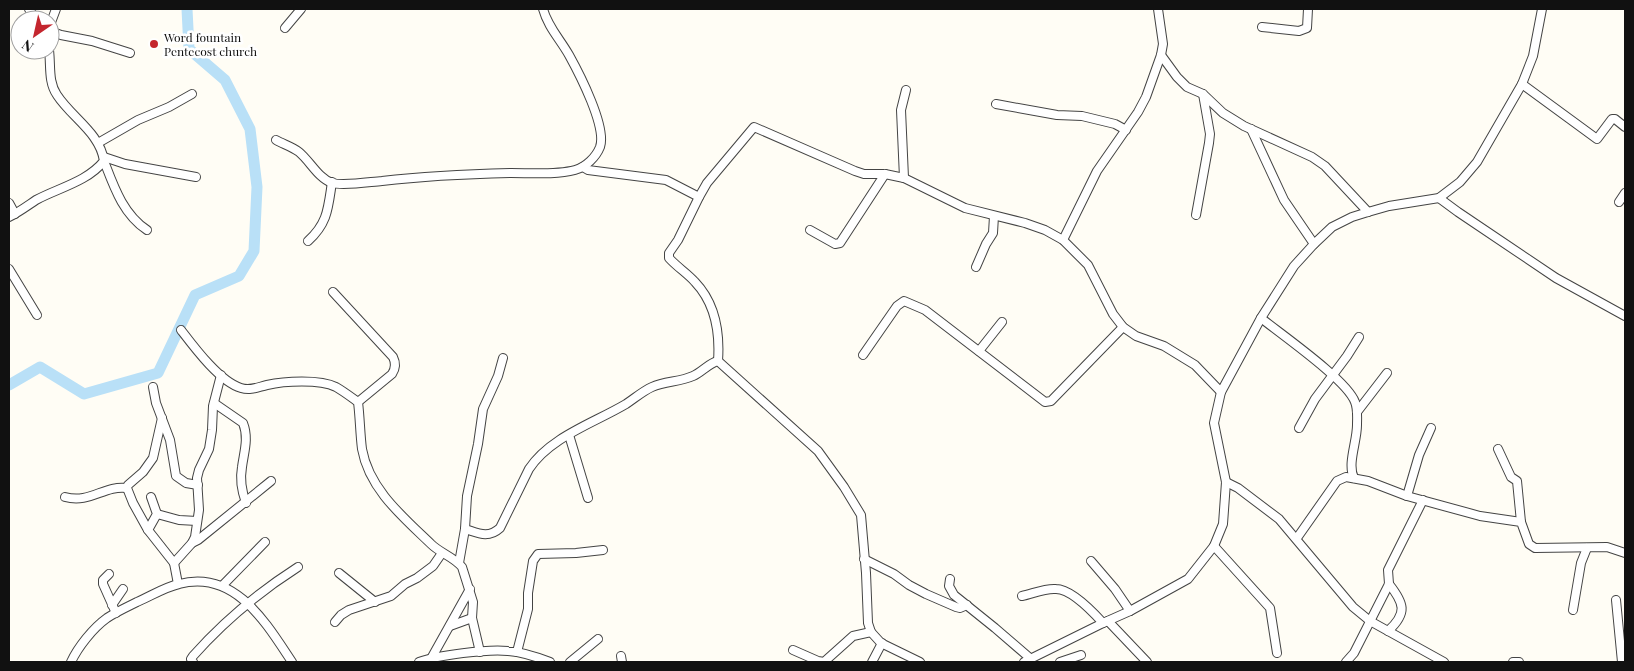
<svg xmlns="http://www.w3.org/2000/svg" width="1634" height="671" font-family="'Playfair Display',serif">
	<rect width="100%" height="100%" fill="#fffdf5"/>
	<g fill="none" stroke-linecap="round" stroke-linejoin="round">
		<polyline stroke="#b9e0f7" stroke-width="11" points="9,385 40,367 84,394 158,373 195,295 239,276 254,251 257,187 250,129 225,80 189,49 187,9"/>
		<g stroke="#444" stroke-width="10">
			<g id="minor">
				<polyline points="29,9 36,20"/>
				<polyline points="50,25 56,9"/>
				<polyline points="1262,27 1299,31 1307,28 1308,9"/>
				<polyline points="285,28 301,9"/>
				<polyline points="50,31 61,35 92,41 130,53"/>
				<polyline points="1161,55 1177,77 1187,87 1203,94 1223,113 1244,126 1312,157 1325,166 1368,212"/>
				<polyline points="1522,84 1597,139 1612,119 1615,119 1625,127"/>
				<polyline points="996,104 1057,115 1082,116 1115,124 1126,130"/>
				<polyline points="1251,129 1284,200 1314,244"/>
				<path d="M 276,140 C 283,144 293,147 299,152 C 310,161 318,178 332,183 C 345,186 369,182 382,181 C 425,176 468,174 511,173 C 531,173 556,175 575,170 C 586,167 596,157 600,147 C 607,127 579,73 569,55 C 560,39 548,27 543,9"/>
				<polyline points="98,143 138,120 169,107 192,94"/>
				<polyline points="104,157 125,164 196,177"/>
				<path d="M 104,161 C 114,187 123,214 147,230"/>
				<polyline points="583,167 588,170 666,180 699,197"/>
				<polyline points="904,178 901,110 906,90"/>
				<polyline points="1439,198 1458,212 1556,278 1625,316"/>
				<polyline points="1619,202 1625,193"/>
				<polyline points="9,203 15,214"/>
				<polyline points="1196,215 1209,143 1210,134 1203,94"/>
				<path d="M 9,217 C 19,212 27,206 36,200 C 58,188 87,182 104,161 C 100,133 72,118 57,95 C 48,82 51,66 49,50"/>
				<polyline points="810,230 835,244 840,243 885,174"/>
				<polyline points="1063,240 1097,171 1138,112 1146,97 1161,55 1163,44 1158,9"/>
				<path d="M 308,241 C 328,223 328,208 332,182"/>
				<polyline points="976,267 986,244 993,233 994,216"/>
				<polyline points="9,269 37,315"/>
				<path d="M 333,292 L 393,357 C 396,363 396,368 392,374 L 358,402"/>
				<path d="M 1261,318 C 1282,335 1347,380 1355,402 C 1358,409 1357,418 1357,425 C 1357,442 1347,464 1354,478"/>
				<path d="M 181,330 C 194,347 220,382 241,388 C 251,391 258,387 267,385 C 284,381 320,379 336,387 C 343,391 351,397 358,402 C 360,418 360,433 362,449 C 369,489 403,517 431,544 C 440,553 454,557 462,567 L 473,602 L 472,618 L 480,652"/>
				<polyline points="979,351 1002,322"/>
				<polyline points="863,355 897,306 904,301 925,310 1045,402 1051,401 1123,327"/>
				<path d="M 718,361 C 720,333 715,303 695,282 C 687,273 677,267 669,258 L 669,253 L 678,240 L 699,197 L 707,183 L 754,127 L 855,171 L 864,174 L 885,174 L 904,178 L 965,208 L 1025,223 L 1045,230 L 1063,240 L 1088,265 L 1113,314 L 1123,327 L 1136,336 L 1164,346 L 1195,365 L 1221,392"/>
				<polyline points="153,387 156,403 170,440 176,476 186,483 198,485"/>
				<path d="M 214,403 L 243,423 C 249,438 244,452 242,467 C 240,478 242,492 246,503"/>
				<polyline points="1357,412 1387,373"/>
				<polyline points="162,418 153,458 143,472 128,485 127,488 133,503 148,530 174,563 178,584"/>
				<polyline points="1299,428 1315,399 1347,356 1359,337"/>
				<polyline points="569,435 588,498"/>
				<polyline points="1498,449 1511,477 1517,481 1521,522"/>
				<polyline points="1226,482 1238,488 1279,519 1353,607 1370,621 1444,662"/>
				<polyline points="1407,496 1419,455 1431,428"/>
				<path d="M 65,497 C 90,504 104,485 127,488"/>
				<polyline points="157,514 179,520 197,521"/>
				<path d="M 465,529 C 478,533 488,539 500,528 L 529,469 C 550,437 594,423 626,404 C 635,398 643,391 652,387 C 665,381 680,382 693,376 C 702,372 709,363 718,361 L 818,451 L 844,487 L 861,515 L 866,573 L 868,623 L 871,632 L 881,643 L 920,662"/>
				<polyline points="148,530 157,514 151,497"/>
				<polyline points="1297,538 1337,481 1346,477 1368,481 1407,496 1480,516 1521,522 1529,544 1535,548 1607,547 1625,553"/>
				<polyline points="192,543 198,540 271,481"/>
				<polyline points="1214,546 1270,608 1277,653"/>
				<polyline points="864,559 894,574 909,585 926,594 956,607 960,608 967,605"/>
				<polyline points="1091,561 1115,589 1130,611"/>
				<polyline points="174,563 192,543 195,537 199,510 197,478 199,470 209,449 212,430 213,406 221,375"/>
				<polyline points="459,563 465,529 467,496 478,444 483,409 498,376 503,358"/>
				<polyline points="339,573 375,602"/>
				<polyline points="109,574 103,580 103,584 116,613"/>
				<polyline points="950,579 949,586 954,595 995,628 1031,659"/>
				<polyline points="222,586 265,542"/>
				<path d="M 1022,596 C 1032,594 1045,588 1056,589 C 1071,589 1093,612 1103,623"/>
				<polyline points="1616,600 1622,662"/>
				<polyline points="112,605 123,589"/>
				<polyline points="1573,610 1581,563 1587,548"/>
				<polyline points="1108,621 1147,662"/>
				<polyline points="335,622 341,615 349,610 391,596 405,584 417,578 433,566 442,553"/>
				<polyline points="450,626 472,618"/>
				<path d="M 1388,631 C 1408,613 1404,603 1389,584"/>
				<polyline points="793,650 818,661 824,662 853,636 871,632"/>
				<polyline points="517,652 528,609 528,593 533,561 538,554 576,553 603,550"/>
				<polyline points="621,656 622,662"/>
				<polyline points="432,657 470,589"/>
				<path d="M 71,662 C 78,647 93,628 107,618 C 116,612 127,607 137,602 C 151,596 165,587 179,584 C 235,569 266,623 292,662"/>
				<path d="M 193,662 L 191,659 L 193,656 C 223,622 259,592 298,567"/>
				<path d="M 419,662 C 438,655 487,649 508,651 C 523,652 537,657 550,662"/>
				<polyline points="570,662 598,639"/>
				<polyline points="872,662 882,643"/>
				<polyline points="1024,662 1103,623 1130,611 1188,579 1214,546 1223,524 1226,482 1214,423 1221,392 1261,318 1294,266 1314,244 1332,227 1352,217 1368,212 1389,206 1439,198 1460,182 1477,162 1522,84 1533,56 1542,9"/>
				<polyline points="1060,662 1081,655"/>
				<polyline points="1346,662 1354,653 1389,584 1388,570 1423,500"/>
				<polyline points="1513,662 1519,662"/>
			</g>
		</g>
		<use href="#minor" stroke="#fff" stroke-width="8"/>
	</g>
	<circle fill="#c4262e" stroke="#fff" stroke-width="2" cx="154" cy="44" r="5"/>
	<g text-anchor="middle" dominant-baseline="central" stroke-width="5" stroke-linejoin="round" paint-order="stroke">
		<g font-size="12" fill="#111" stroke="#fff" text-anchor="start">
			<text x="164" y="37">Word fountain<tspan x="164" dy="14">Pentecost church</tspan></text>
		</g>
	</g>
	<rect width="1634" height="671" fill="none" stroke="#111111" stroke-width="20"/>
	<g transform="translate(35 35) rotate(214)"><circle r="24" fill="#ffffff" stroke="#a0a0a0"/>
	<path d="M0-4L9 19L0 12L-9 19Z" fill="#c4262e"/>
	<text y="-8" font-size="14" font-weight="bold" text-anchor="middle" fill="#111111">N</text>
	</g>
</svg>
